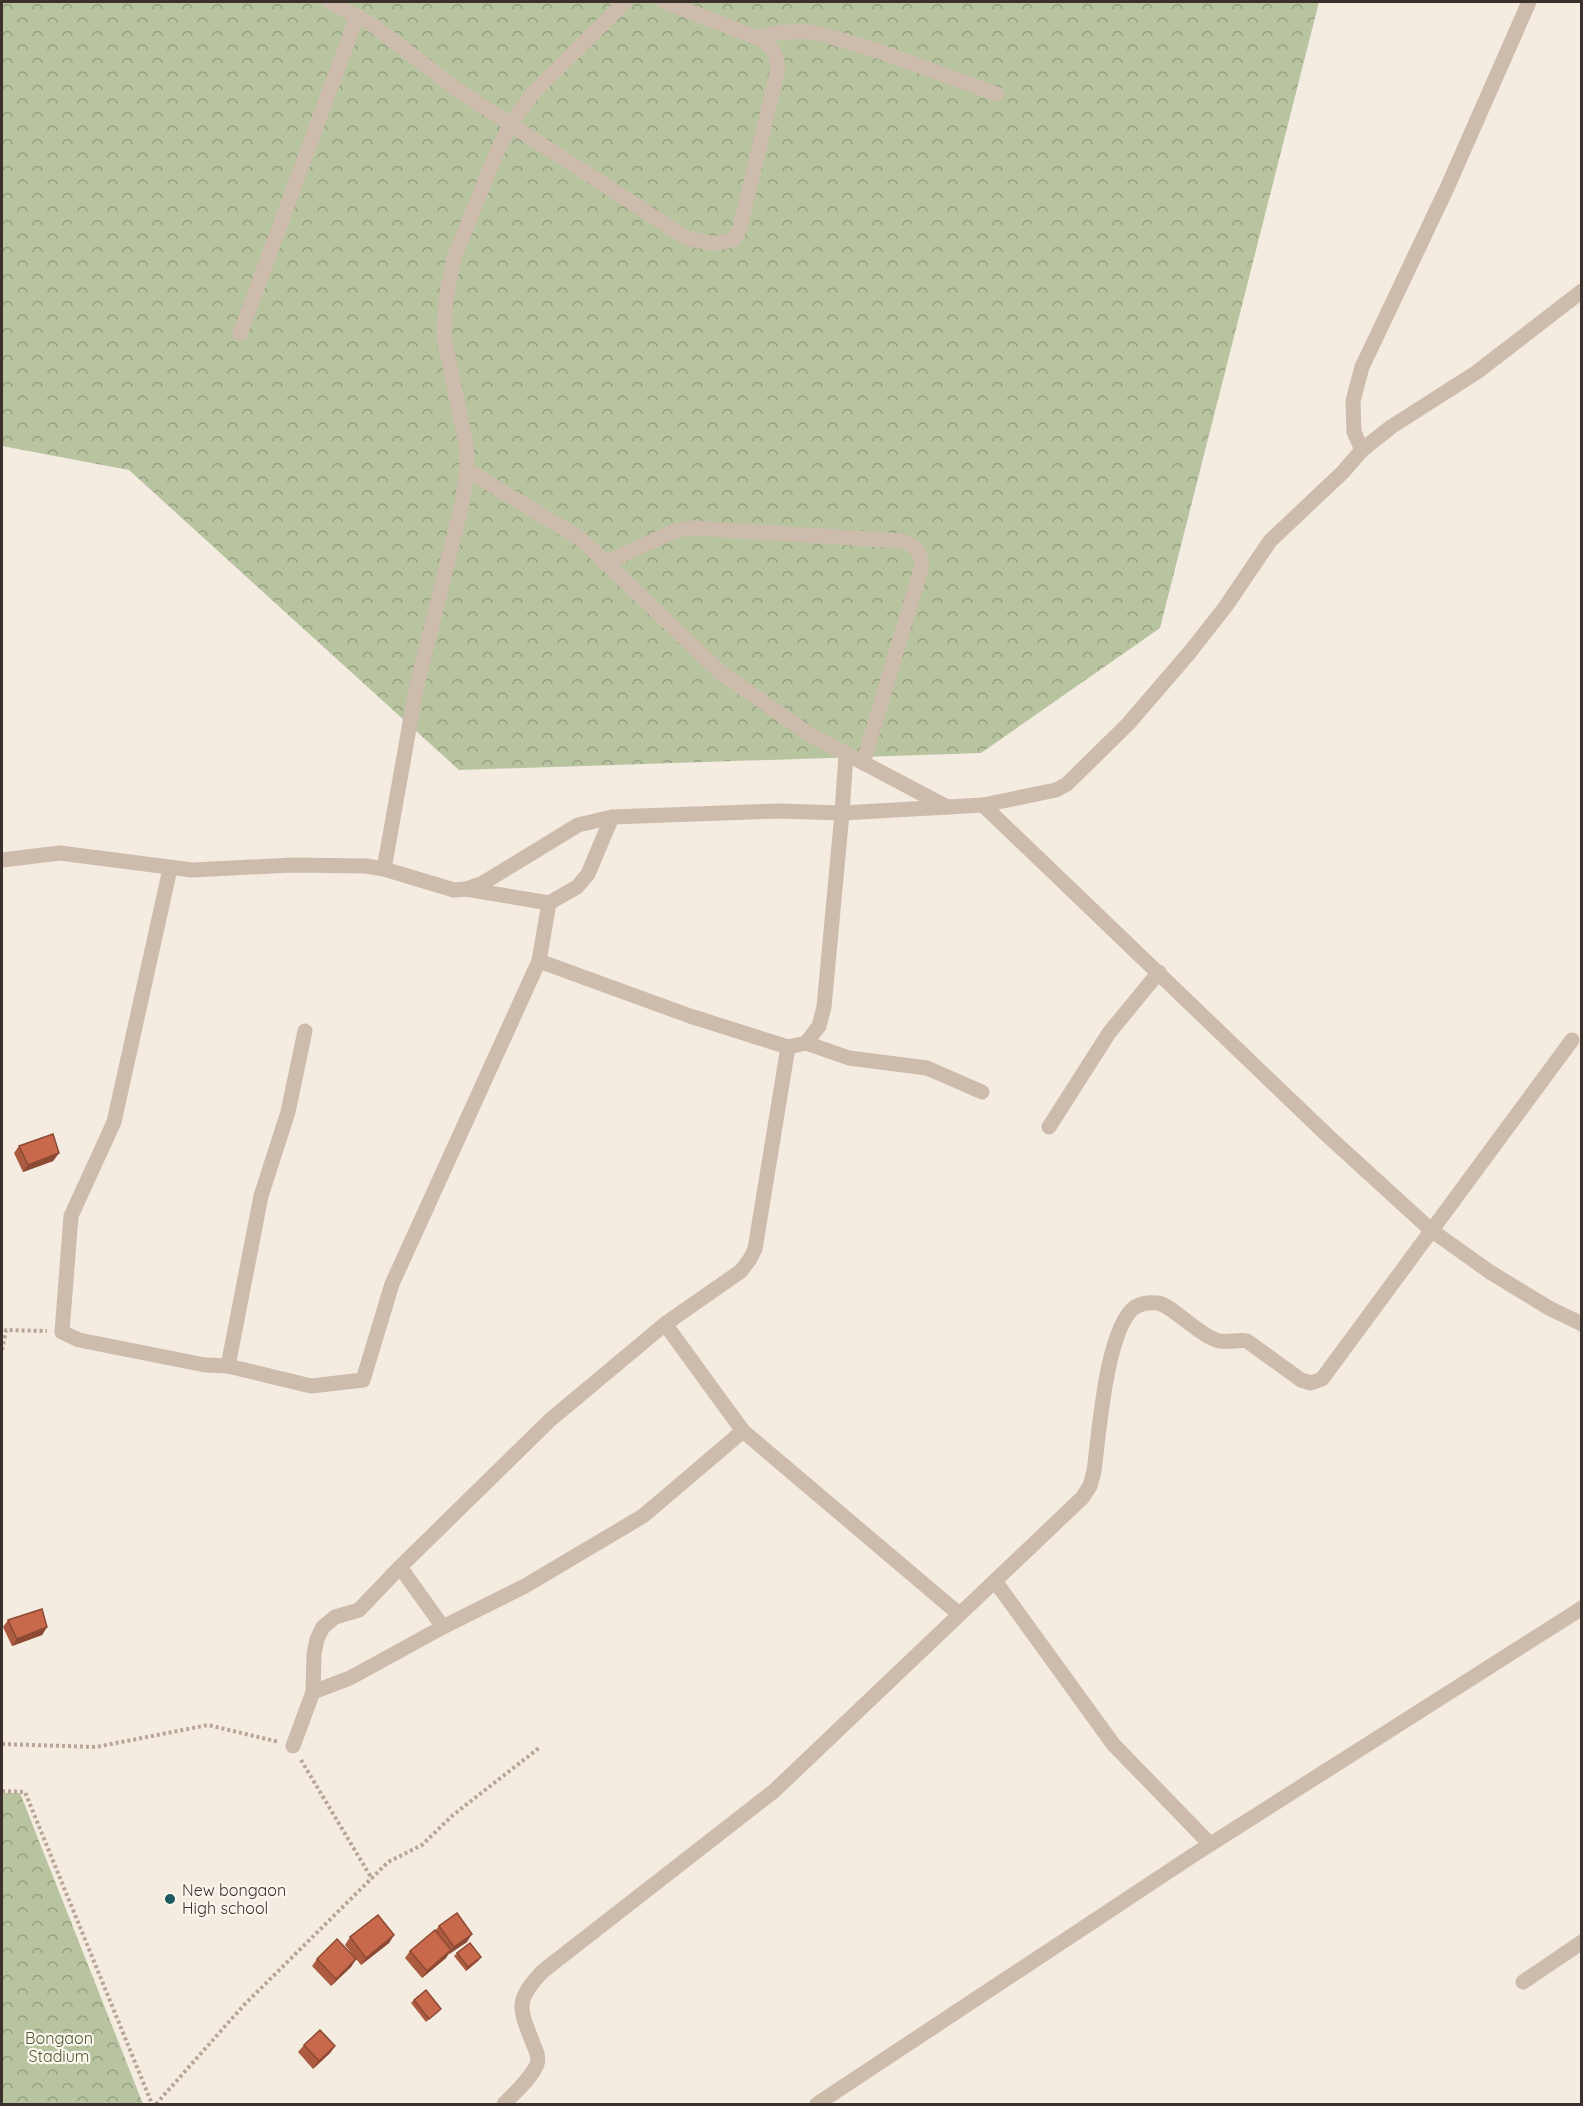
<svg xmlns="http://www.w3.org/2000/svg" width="1583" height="2106" font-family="Quicksand,sans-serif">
	<defs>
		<pattern id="forest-crowns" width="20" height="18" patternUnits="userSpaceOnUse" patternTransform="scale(1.5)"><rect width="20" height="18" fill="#b8c4a0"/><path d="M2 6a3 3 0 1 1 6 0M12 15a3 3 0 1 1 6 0" fill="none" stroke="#97a083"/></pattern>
	</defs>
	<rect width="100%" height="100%" fill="#f4ebe1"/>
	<g fill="url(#forest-crowns)">
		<polygon points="2,2 1319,2 1160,628 981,753 459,770 129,470 2,446"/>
		<polygon points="2,1793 20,1793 143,2104 2,2104"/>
	</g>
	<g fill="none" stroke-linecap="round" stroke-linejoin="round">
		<g stroke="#b9a596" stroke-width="4" stroke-dasharray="3 3" stroke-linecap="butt">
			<polyline points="2,1350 6,1330 47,1331"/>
			<polyline points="2,1744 96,1747 208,1725 279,1742"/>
			<polyline points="301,1760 372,1879"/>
			<polyline points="2,1791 25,1792 152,2104"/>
			<polyline points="156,2104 244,2005 388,1862 422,1845 453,1815 539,1748"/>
		</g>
		<g stroke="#cdbbac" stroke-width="15">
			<path d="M 330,2 L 374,26 L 459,91 L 685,237 C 705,243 714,246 734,239 L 740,228 L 778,69 C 777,52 772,46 758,38 L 665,2"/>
			<polyline points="758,38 773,33 805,31 825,35 878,51 997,94"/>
			<polyline points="240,334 357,16"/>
			<polyline points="1362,450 1354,432 1353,401 1362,367 1447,188 1529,2"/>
			<polyline points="467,470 581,539 720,672 809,734 947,807"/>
			<path d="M 605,563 L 677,530 L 693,528 L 902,541 C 917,546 920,551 922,566 L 863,763"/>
			<polyline points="983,805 1328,1136 1431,1230 1490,1272 1549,1308 1582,1324"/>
			<polyline points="2,860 60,853 192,870 292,865 366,866 384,869 454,890 466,889 483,883 578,825 612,817 779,811 842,813 983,805 1056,790 1067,784 1128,724 1190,652 1226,606 1270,541 1343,472 1362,450 1391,427 1477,372 1582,291"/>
			<polyline points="170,869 114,1122 71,1216 62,1332 79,1340 205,1365 228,1366 311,1386 363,1380 392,1284 539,961 549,903"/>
			<polyline points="384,869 416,689 462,504 467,470 466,444 444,337 446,298 454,258 496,154 511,123 533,93 625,2"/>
			<polyline points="466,889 549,903 577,887 588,874 612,817"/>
			<polyline points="539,961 690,1016 788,1047"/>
			<polyline points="806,1043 849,1058 927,1068 982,1092"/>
			<polyline points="1049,1127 1109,1033 1159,972"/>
			<polyline points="665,1324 743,1431 959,1614"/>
			<polyline points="228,1366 261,1196 288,1112 305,1031"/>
			<polyline points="400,1567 443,1627"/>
			<polyline points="995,1581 1113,1744 1210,1844"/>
			<polyline points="313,1692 350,1678 443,1627 525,1586 643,1516 743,1431"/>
			<polyline points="293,1746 313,1692 314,1654 317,1639 323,1627 335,1617 359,1610 400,1567 550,1420 665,1324 741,1271 750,1259 755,1249 788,1047 806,1043 819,1026 824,1007 842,813 846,754"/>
			<polyline points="1523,1982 1582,1942"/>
			<path d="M 504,2104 C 514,2093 531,2079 537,2064 C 539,2058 537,2052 534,2046 C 520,2009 513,2002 543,1971 L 774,1791 L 1082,1498 L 1090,1486 L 1094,1471 C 1099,1435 1106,1328 1135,1307 C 1142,1303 1150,1302 1158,1303 C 1171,1305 1198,1334 1216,1340 C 1226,1344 1237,1339 1247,1341 L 1301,1380 L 1311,1383 L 1322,1379 L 1572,1040"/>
			<polyline points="817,2104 1192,1856 1582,1608"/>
		</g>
	</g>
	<g fill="#ac5a40">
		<polygon points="19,1146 59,1153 53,1161 23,1172 14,1153"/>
		<polygon points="8,1620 47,1627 42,1635 12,1646 3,1627"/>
		<polygon points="439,1926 467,1942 448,1954 446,1958 422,1978 405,1958 410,1951 435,1931"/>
		<polygon points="394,1935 389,1943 361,1965 356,1959 351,1967 331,1986 312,1966 317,1959 356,1959 345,1945 350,1937"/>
		<polygon points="457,1953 481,1957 478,1961 466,1971 454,1956"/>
		<polygon points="414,2000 438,2012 426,2022 411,2003"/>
		<polygon points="304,2045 335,2046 330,2053 313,2069 298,2052"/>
	</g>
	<g fill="#8c4a34">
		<polygon points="59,1153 53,1161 23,1172 28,1165"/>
		<polygon points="47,1627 42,1635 12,1646 17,1639"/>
		<polygon points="472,1934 467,1942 448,1955 454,1947"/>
		<polygon points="394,1935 389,1943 361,1965 366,1958"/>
		<polygon points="451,1950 446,1958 422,1978 427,1971"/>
		<polygon points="481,1957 478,1961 466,1971 468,1967"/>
		<polygon points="356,1959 351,1967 331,1986 336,1979"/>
		<polygon points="335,2046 330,2053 313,2069 319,2061"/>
	</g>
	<g fill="#c8694b" stroke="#8c4a34" stroke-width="1.5">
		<polygon points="53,1134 59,1153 28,1165 19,1146"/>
		<polygon points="42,1609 47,1627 17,1639 8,1620"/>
		<polygon points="457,1913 472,1934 454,1947 439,1926"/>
		<polygon points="378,1915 394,1935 366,1958 350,1937"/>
		<polygon points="435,1930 451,1950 427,1971 410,1951"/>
		<polygon points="337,1939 356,1959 336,1979 317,1959"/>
		<polygon points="470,1943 481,1957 468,1967 457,1953"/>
		<polygon points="426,1990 441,2009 429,2019 414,2000"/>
		<polygon points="320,2030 335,2046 319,2061 304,2045"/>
	</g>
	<circle fill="#1f5a5e" stroke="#fbf5ee" stroke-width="2" cx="170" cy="1899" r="6"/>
	<g text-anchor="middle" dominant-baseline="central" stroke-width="4.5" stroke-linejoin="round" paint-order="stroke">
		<g font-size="16" fill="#3b302b" stroke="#fbf5ee" text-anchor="start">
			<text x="182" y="1890">New bongaon<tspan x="182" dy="18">High school</tspan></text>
		</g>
		<g font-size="16" fill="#4a5a2e" stroke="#fbf5ee">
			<text x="59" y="2038">Bongaon<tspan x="59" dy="18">Stadium</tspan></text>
		</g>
	</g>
	<rect width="1583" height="2106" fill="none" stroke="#3b302b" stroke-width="6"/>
</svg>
